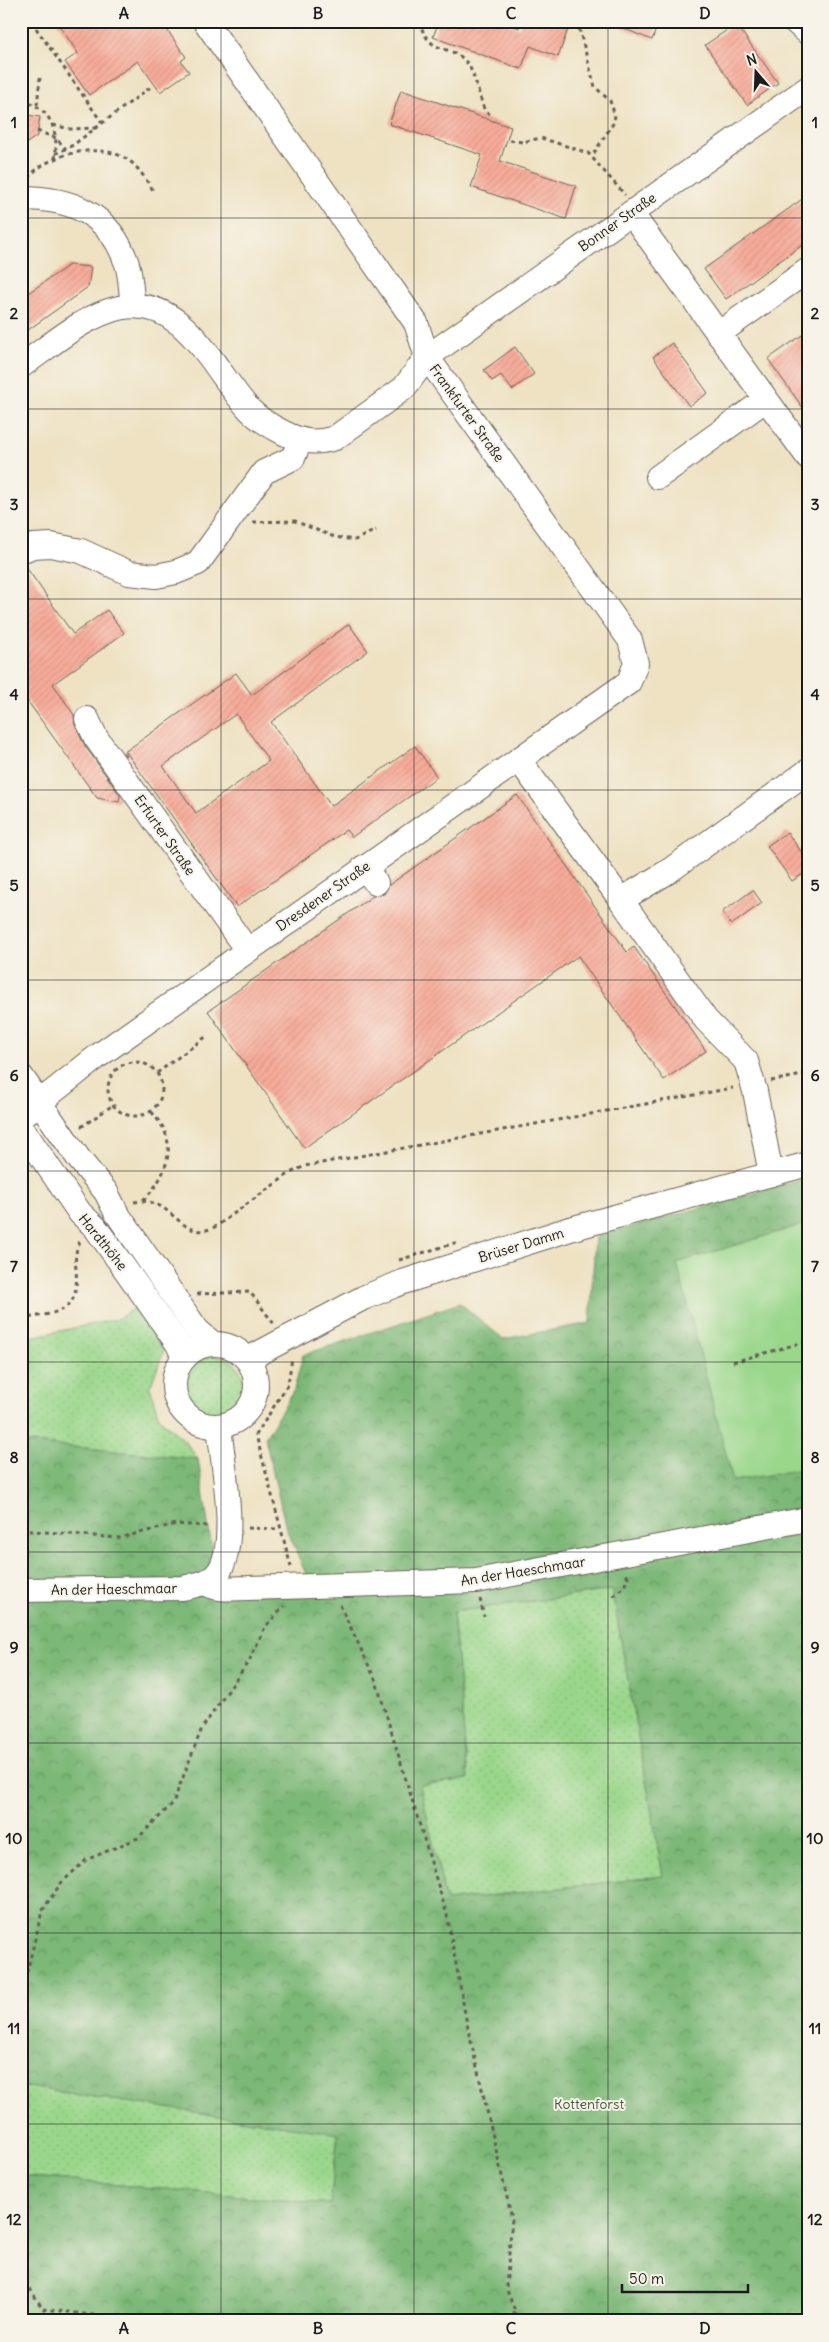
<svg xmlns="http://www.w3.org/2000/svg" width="829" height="2342" font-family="Delius,sans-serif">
	<defs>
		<pattern id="green-dots" width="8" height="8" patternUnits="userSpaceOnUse" patternTransform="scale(1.25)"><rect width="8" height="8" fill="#9ad78b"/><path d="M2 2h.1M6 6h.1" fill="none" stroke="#84b877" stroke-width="1.8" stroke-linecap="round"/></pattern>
		<pattern id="forest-crowns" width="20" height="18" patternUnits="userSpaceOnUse" patternTransform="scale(1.25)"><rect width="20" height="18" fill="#7bb877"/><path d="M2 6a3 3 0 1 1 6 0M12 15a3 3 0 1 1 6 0" fill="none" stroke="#649561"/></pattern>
		<pattern id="building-hatch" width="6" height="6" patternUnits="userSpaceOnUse" patternTransform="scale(1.25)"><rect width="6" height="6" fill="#f8ac9a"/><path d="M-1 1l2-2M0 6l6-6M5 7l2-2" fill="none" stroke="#d49384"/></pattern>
	</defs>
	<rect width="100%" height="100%" fill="#f7f3e8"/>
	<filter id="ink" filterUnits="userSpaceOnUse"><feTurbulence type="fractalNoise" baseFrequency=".02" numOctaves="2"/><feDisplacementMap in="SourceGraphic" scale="10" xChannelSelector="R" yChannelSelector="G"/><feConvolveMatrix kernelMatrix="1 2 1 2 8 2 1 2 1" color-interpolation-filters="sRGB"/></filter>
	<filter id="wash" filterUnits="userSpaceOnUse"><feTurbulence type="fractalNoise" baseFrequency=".0096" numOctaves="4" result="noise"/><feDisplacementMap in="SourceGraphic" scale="20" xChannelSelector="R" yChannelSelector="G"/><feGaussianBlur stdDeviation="1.12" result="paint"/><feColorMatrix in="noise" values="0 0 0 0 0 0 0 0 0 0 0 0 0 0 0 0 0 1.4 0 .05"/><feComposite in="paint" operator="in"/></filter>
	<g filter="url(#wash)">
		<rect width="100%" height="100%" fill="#eee2c3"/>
		<g fill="url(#green-dots)" stroke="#5b7a54">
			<polygon points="136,1307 164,1351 150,1387 159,1418 185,1441 198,1459 21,1442 21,1339 117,1319"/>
			<circle cx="214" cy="1386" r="30"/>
			<polygon points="612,1590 663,1876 445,1901 420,1785 468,1779 453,1612"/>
			<polygon points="21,2086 338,2133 330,2204 21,2176"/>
		</g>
		<path fill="url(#forest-crowns)" stroke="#4c6a4a" fill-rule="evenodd" d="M 808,1178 L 808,1223 L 677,1263 L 733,1481 L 808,1468 L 808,2321 L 115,2321 L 50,2314 L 52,2321 L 21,2321 L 21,2176 L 330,2204 L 338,2134 L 21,2086 L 21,1442 L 198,1459 L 218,1588 L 312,1588 L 286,1528 L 265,1438 L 294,1390 L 303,1355 L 460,1303 L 503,1339 L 590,1323 L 595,1237 ZM 612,1590 L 663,1876 L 446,1901 L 420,1785 L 468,1779 L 453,1612 Z"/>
		<polygon fill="#9ad78b" stroke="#5b7a54" points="808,1223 808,1468 733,1481 677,1263"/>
		<g id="blocks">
			<g fill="url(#building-hatch)" fill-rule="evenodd">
				<polygon points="56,21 161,21 186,57 181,61 189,72 160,92 138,61 89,95 65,62 78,53"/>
				<polygon points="439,21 500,21 519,28 522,21 571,21 558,57 530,46 521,69 433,37"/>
				<polygon points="605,21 659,21 652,40"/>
				<polygon points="736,24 778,83 747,105 705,45"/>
				<polygon points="401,90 511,127 500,161 576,186 566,219 471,187 482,155 389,124"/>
				<polygon points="21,114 40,117 37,136 21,147"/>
				<polygon points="808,195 808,241 726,299 704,269"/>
				<polygon points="69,265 91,267 88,287 21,335 21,298"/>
				<polygon points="808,331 808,415 768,359"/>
				<polygon points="672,343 708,393 689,406 653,357"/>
				<polygon points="515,347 534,374 512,390 501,375 492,381 484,370"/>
				<polygon points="21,564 24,564 73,634 107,610 124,633 53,684 74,715 75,725 85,746 120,795 119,802 97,798 21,692"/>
				<path d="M 349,624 L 368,651 L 271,722 L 331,806 L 415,746 L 437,777 L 352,837 L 346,830 L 237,907 L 126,752 L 126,756 L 123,753 L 236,673 L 252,695 ZM 236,714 L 269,761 L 196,813 L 163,766 Z"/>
				<polygon points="517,795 627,952 634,947 706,1051 664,1080 578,956 304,1148 208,1011 373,896 384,894 389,885"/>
				<polygon points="787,832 808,861 808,871 792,881 767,846"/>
				<polygon points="753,890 762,903 731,925 722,912"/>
			</g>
		</g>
	</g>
	<g filter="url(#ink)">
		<use href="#blocks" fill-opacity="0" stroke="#666156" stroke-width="1"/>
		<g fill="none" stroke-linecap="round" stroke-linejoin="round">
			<g stroke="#666156" stroke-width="26">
				<g id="minor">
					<polyline points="794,21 808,33"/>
					<path d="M 21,198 C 71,198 110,213 127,264 C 131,277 131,293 133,306"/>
					<polyline points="631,213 808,457"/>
					<polyline points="718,334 808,270"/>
					<path d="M 21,366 C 52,345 83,316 119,308 C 184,293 214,372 249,409 C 259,420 272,427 284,433 C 302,442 315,444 335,438 L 404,388 L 427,357 L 808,88"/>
					<polyline points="658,477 765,400"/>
					<polyline points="21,551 33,546 51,545 81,551 129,573 156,576 176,572 198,563 264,472 293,458 300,441"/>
					<polyline points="87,719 96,738 247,950"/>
					<polyline points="519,760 621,900 669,871 808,771"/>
					<polyline points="364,867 376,883"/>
					<polyline points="621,900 706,1020 746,1061 755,1091 771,1174"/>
					<polyline points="21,1076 79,1159 106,1192 116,1212 197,1330 212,1343"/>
					<polyline points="21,1117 98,1056 629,682 636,663 630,640 427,357 416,323 205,21"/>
					<polyline points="21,1127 80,1213 95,1227 140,1290 178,1344 184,1358"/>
					<circle cx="215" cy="1385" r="41"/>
					<polyline points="248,1359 363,1298 403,1282 570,1229 808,1164"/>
					<path d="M 206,1583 C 215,1591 236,1588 248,1588 L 476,1581 L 808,1519"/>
					<path d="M 21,1590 L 183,1588 C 194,1585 206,1584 215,1576 C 241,1552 222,1460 219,1426"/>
				</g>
			</g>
			<g stroke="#666156" stroke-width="3" stroke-dasharray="4 4" stroke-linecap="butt">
				<path d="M 419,21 C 431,59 449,41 467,63 C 474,71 480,100 485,111 L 491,115"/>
				<polyline points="577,21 595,87 610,101 615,115 614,122 592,156"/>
				<polyline points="36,28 103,124"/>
				<path d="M 21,101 C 51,106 59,132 55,159"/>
				<polyline points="37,105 40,78"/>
				<polyline points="53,125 70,129 96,128"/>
				<polyline points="37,131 56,138 66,149"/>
				<polyline points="510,140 522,142 541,138 588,153 625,195"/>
				<polyline points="55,154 73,145 152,86"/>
				<path d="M 28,178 C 47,154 97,142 125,158 C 138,165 145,179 153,190"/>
				<polyline points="253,522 295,521 334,537 355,540 376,530"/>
				<circle cx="135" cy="1089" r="27"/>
				<polyline points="157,1073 207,1036"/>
				<polyline points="771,1081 808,1074"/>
				<polyline points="81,1127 113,1105"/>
				<path d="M 143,1200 C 160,1185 174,1157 166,1135 C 164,1126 156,1118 151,1111"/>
				<path d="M 134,1202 C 174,1194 181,1248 218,1225 L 290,1173 L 305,1166 L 733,1088"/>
				<polyline points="399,1260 458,1242"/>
				<polyline points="197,1294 250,1292 274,1324"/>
				<path d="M 21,1319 C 57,1312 80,1315 76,1270 C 75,1259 75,1249 81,1240"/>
				<polyline points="733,1362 808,1341"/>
				<polyline points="248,1528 279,1529"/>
				<polyline points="21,1530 119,1538 176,1524 209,1526"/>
				<polyline points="291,1567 256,1435 288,1384 292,1358"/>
				<polyline points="613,1596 624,1587 628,1577 625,1573"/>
				<polyline points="480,1599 484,1617"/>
				<polyline points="340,1605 376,1681 447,1915 467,2024 512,2219 506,2288 519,2321"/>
				<polyline points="21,1996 42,1911 61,1883 86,1860 138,1838 173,1803 202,1728 249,1661 265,1627 284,1606"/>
				<polyline points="21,2275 43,2309 142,2321"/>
				<polyline points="509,2321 515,2312"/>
			</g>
			<use href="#minor" stroke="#fff" stroke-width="24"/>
		</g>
	</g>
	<path fill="none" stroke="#1c1c1c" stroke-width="1" stroke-opacity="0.55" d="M 221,21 L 221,2321M 414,21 L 414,2321M 608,21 L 608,2321M 21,218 L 808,218M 21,409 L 808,409M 21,599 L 808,599M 21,790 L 808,790M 21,980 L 808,980M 21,1171 L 808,1171M 21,1362 L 808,1362M 21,1552 L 808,1552M 21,1743 L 808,1743M 21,1933 L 808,1933M 21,2124 L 808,2124"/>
	<g text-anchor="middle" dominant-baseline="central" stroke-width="4" stroke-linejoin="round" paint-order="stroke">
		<g font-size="14" fill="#1c1c1c" stroke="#f7f3e8">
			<text transform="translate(617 222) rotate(-35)">Bonner Straße</text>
			<text transform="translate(467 413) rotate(54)">Frankfurter Straße</text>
			<text transform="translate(165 835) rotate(55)">Erfurter Straße</text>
			<text transform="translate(323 896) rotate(-35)">Dresdener Straße</text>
			<text transform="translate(103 1242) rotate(51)">Hardthöhe</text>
			<text transform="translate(521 1245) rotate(-17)">Brüser Damm</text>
			<text transform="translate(523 1571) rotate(-9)">An der Haeschmaar</text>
			<text transform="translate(114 1589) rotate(-1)">An der Haeschmaar</text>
		</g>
		<g font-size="14" fill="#42543d" stroke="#f7f3e8">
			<text x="589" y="2104">Kottenforst</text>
		</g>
	</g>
	<rect width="829" height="2342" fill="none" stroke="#f7f3e8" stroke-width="55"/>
	<g transform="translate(756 72) rotate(341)" stroke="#f7f3e8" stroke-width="4" paint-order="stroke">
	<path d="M0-4L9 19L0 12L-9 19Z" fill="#1c1c1c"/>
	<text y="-8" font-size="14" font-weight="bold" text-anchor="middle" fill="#1c1c1c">N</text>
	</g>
	<path d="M622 2284v8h126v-8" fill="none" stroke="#1c1c1c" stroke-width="2.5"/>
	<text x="629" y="2284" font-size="15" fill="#1c1c1c" stroke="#f7f3e8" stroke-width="4" paint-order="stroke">50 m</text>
	<rect x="28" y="28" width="774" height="2286" fill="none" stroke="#1c1c1c" stroke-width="2"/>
	<g font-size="16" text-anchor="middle" font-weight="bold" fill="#1c1c1c">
		<text x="124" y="19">A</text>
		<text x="318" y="19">B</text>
		<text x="511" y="19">C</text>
		<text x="705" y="19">D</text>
		<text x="14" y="128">1</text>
		<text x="815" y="128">1</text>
		<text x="14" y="319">2</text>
		<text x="815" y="319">2</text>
		<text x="14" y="510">3</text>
		<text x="815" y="510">3</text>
		<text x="14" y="700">4</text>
		<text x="815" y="700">4</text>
		<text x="14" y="891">5</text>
		<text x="815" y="891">5</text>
		<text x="14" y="1081">6</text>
		<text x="815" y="1081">6</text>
		<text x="14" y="1272">7</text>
		<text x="815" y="1272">7</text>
		<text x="14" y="1463">8</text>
		<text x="815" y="1463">8</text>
		<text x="14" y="1653">9</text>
		<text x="815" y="1653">9</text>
		<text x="14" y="1844">10</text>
		<text x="815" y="1844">10</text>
		<text x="14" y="2034">11</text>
		<text x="815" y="2034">11</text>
		<text x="14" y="2225">12</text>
		<text x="815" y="2225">12</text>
		<text x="124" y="2334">A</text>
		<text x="318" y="2334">B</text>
		<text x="511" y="2334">C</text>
		<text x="705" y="2334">D</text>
	</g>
</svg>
